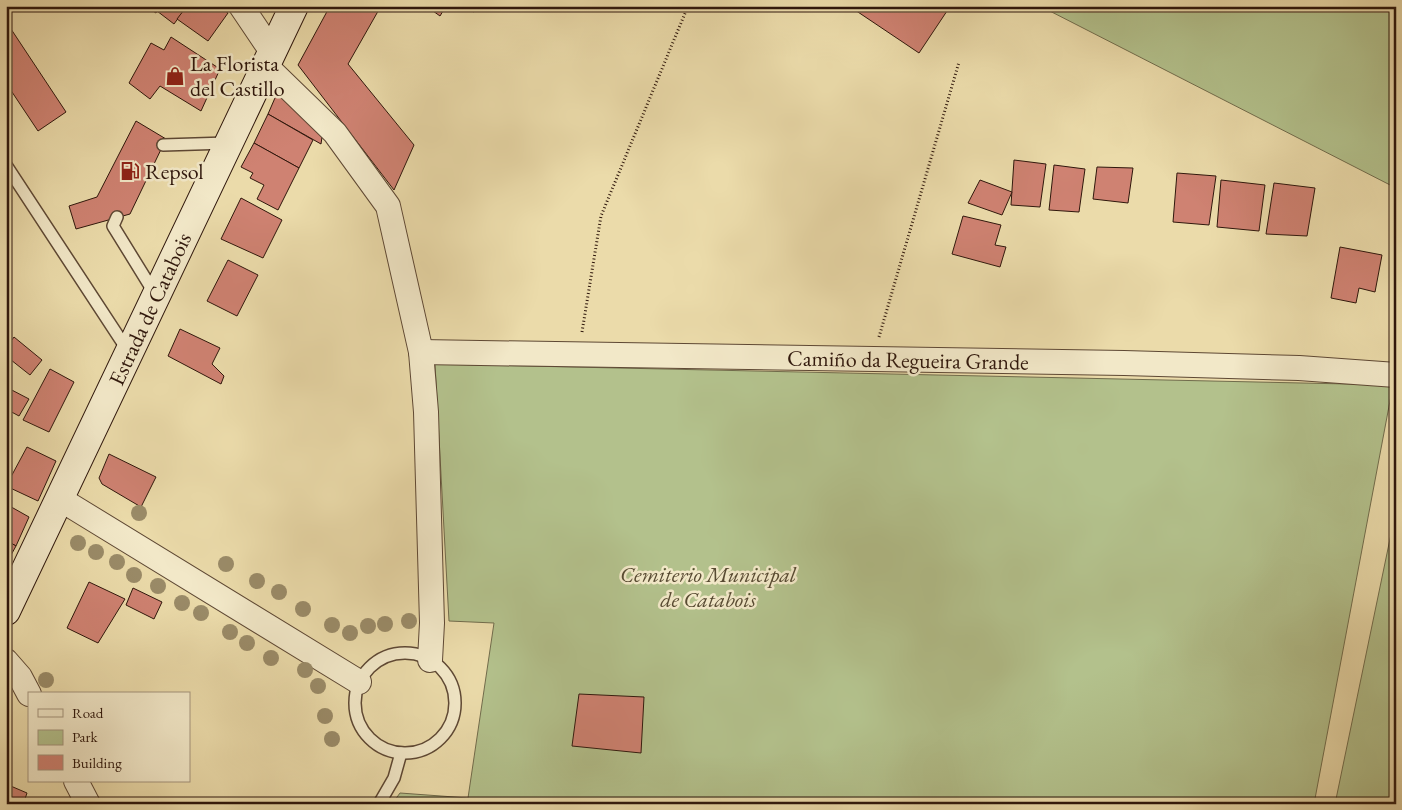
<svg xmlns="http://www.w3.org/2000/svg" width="1402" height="810" font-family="'EB Garamond',serif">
	<rect width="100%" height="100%" fill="#ebdbaa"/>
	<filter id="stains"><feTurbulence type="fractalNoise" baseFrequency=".004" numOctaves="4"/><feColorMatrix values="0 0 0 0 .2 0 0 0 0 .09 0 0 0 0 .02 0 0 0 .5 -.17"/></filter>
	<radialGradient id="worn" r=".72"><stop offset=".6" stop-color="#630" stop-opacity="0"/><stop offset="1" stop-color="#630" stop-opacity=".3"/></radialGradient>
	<g fill="#b3c18c" stroke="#716c4c">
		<polygon points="1040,6 1396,6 1396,188"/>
		<polygon points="435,364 1393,385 1314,804 392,804 400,793 468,798 494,623 449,621"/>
		<polygon points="1396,510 1396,804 1335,804"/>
	</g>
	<g fill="#cf8272" stroke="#2f170c">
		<polygon points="145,6 187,6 174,24 157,11 156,13"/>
		<polygon points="187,6 195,6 202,12 206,6 218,6 228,13 208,41 177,19"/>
		<polygon points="330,6 381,6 348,64 414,145 394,190 298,65"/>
		<polygon points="426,6 446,6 440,16"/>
		<polygon points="463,6 478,6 474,12"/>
		<polygon points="849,6 946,6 949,8 919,53"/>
		<polygon points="11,29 66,112 38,131 6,83 6,31"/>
		<polygon points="171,37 220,69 201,111 160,86 150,99 129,83 151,43 164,50"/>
		<polygon points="278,91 322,137 321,144 268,114"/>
		<polygon points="268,114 313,140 299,168 254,143"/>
		<polygon points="136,121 166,139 130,214 76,229 69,206 97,197"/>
		<polygon points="254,143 299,168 278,210 257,199 264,185 250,178 253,173 241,167"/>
		<polygon points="1014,160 1046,164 1040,207 1011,205"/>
		<polygon points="1054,165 1085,169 1079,212 1049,210"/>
		<polygon points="1097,167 1133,168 1128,203 1093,199"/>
		<polygon points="1177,173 1216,176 1209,225 1173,222"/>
		<polygon points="980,180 1012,192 1002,215 968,203"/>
		<polygon points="1221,180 1265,185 1259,231 1217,227"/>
		<polygon points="1274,183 1315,188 1307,236 1266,234"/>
		<polygon points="241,198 282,220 263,258 221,239"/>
		<polygon points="963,216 1001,225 995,245 1006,247 1000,267 952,254"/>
		<polygon points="1340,247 1382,255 1375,292 1359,288 1356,303 1331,298"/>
		<polygon points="228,260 258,275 237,316 207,301"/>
		<polygon points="180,329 220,348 212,364 224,376 221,384 168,356"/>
		<polygon points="14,337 42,360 30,375 6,356 6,348"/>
		<polygon points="50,369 74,382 49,432 23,420"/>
		<polygon points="6,387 29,399 19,416 6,409"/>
		<polygon points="27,447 56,461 38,501 6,486"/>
		<polygon points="109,454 156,477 141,507 102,484 99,478"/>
		<polygon points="6,504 29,517 16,546 6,540"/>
		<polygon points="6,540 16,546 6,564"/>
		<polygon points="89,582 125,599 98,643 67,628"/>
		<polygon points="133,588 162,602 154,619 126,605"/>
		<polygon points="579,694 644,697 641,753 572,746"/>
		<polygon points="6,784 27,793 25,799 27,804 6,804"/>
	</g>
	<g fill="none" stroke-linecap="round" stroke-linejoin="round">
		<g stroke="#5e4834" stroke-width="14">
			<g id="service">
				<polyline points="163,145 227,143"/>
				<polyline points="6,165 128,351"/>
				<polyline points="117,217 113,226 155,294"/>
				<circle cx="405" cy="703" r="50"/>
				<polyline points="379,804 394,778 401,753"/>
			</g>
		</g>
		<g stroke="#5e4834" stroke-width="26">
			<g id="minor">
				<polyline points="241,6 272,52"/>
				<polyline points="266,66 335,133 388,206 421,352 426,412 432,623 430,660"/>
				<polyline points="421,352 1124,363 1299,368 1396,375"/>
				<polyline points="60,499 359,682"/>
				<polyline points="6,661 20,677 29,694"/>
				<polyline points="76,781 88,804"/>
			</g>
		</g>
		<g stroke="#2f170c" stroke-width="30">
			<polyline id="secondary" points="6,611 294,6"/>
		</g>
		<g stroke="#2f170c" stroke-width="3" stroke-dasharray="1 2.5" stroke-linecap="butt">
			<polyline points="582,332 601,216 688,6"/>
			<polyline points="879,337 959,62"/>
		</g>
		<use href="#service" stroke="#f2e8c8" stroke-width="11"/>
		<use href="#minor" stroke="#f2e8c8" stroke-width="24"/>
		<use href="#secondary" stroke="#f2e8c8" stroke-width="28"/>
	</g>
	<g fill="#9a8b68">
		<circle cx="139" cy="513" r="8"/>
		<circle cx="78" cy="543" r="8"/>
		<circle cx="96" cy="552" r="8"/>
		<circle cx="117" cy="562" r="8"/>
		<circle cx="226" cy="564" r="8"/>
		<circle cx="134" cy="575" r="8"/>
		<circle cx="257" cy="581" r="8"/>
		<circle cx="158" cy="586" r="8"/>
		<circle cx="279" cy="592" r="8"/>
		<circle cx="182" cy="603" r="8"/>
		<circle cx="303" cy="609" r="8"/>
		<circle cx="201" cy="613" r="8"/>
		<circle cx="409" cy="621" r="8"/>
		<circle cx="385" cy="624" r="8"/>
		<circle cx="332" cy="625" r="8"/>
		<circle cx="368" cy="626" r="8"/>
		<circle cx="230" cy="632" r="8"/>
		<circle cx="350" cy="633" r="8"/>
		<circle cx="247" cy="643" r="8"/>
		<circle cx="271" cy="658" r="8"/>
		<circle cx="305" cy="670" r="8"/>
		<circle cx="46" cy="680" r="8"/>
		<circle cx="318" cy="686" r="8"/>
		<circle cx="325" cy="716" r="8"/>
		<circle cx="332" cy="739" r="8"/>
	</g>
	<defs>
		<g id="shop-bare" transform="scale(1.5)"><path d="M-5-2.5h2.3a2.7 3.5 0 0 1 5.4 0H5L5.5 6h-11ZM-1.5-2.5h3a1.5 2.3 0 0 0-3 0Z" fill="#8f2418" stroke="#f2e8c8" stroke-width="2.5" paint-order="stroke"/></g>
		<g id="fuel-bare" transform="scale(1.5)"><path d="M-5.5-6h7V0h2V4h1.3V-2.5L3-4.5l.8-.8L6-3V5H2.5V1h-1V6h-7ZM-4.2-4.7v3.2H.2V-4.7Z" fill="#8f2418" stroke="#f2e8c8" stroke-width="2.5" paint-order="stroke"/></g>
	</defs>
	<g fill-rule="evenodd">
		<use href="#shop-bare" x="175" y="76"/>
		<use href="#fuel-bare" x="130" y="171"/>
	</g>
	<g text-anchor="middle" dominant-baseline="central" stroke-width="5" stroke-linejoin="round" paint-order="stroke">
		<g font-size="22" fill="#2f170c" stroke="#f2e8c8" text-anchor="start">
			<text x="190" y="63">La Florista<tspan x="190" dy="25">del Castillo</tspan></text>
			<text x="145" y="171">Repsol</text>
		</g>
		<g font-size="22" fill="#2f170c" stroke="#f2e8c8">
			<text transform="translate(150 309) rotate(-65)">Estrada de Catabois</text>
			<text transform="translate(908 360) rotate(1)">Camiño da Regueira Grande</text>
		</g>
		<g font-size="22" font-style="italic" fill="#574a32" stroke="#f2e8c8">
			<text x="708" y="574">Cemiterio Municipal<tspan x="708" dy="25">de Catabois</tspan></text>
		</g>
	</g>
	<rect width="1402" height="810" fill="none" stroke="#ebdbaa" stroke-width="25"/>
	<rect x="8" y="8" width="1387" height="795" fill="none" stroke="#2f170c" stroke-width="2.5"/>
	<rect x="12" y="12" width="1377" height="785" fill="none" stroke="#2f170c"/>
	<rect x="28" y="692" width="162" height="90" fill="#f2e8c8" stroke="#a4947d"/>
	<rect x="38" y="709" width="25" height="8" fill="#f2e8c8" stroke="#a4947d"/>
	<text x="72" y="718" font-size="15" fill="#2f170c">Road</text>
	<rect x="38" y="730" width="25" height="15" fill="#b3c18c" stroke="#a4947d"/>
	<text x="72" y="742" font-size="15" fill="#2f170c">Park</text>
	<rect x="38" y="755" width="25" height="15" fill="#cf8272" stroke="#a4947d"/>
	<text x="72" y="768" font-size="15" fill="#2f170c">Building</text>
	<rect width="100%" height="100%" filter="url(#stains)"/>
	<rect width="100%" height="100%" fill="url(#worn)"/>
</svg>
